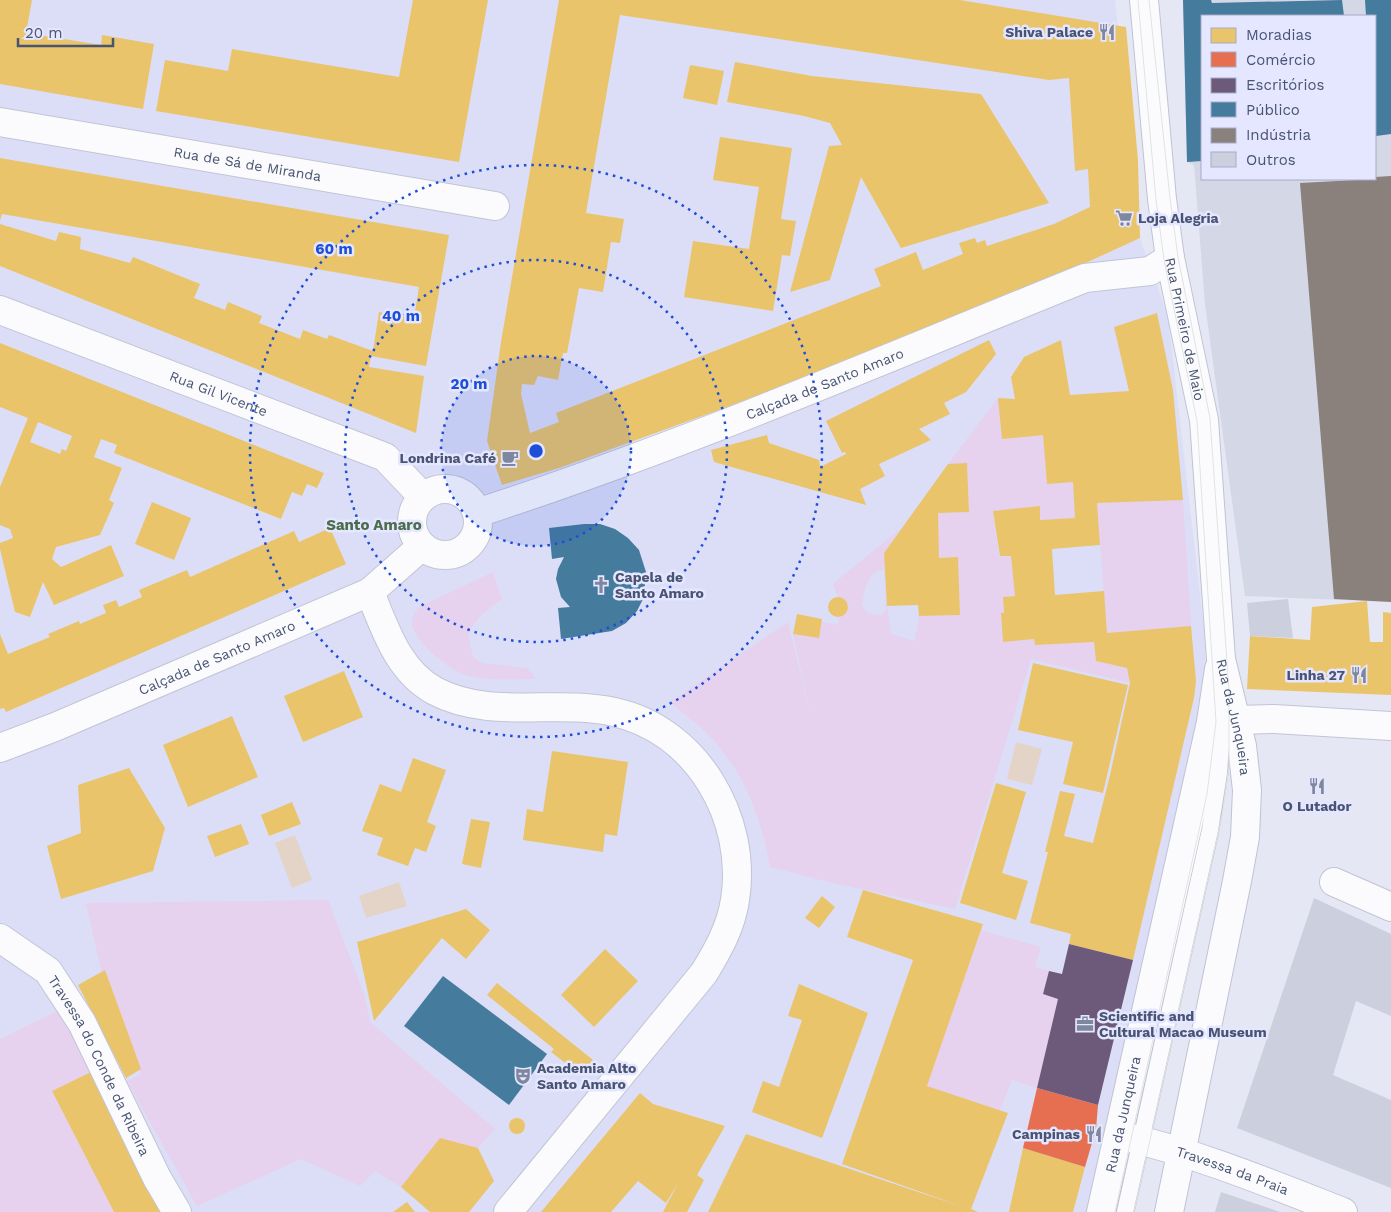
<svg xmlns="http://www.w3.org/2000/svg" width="1391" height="1212" font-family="'Work Sans',sans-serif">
	<rect width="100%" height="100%" fill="#e5e7f5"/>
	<polygon fill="#dcdef7" points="0,0 1115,0 1140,238 1168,316 1204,630 1208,693 1092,1212 114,1212 52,1091 61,1009 0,1039"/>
	<path fill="#d4d7e5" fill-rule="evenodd" d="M 1183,0 L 1391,0 L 1391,602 L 1245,596 L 1205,304 L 1194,165 L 1187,162 ZM 1202,16 L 1375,16 L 1375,179 L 1202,179 Z"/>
	<g fill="#e6d1ee" fill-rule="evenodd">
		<path d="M 998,398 L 1043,435 L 1047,484 L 1073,482 L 1075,518 L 1040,520 L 1040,506 L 993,511 L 999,556 L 1011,556 L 1015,596 L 1003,597 L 1004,613 L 1001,613 L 1003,642 L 1034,639 L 1035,645 L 1094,642 L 1096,661 L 1127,668 L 1130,683 L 1031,659 L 955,909 L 832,883 L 770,867 C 763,827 749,785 724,753 C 710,733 689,718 670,702 L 788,622 L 812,721 L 793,634 L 818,638 L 822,622 L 839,625 L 839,617 L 847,613 L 849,607 L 846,601 L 838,597 L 833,584 L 900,529 L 884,553 L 887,606 L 891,634 L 915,641 L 919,616 L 960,615 L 958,557 L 939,558 L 938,513 L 969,512 L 967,464 L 948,464 ZM 884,569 L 886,610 L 882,615 L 867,613 L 862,605 C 865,589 866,573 884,569 Z"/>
		<polygon points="1183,500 1191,626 1107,633 1097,503"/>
		<path d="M 493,572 L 502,599 L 479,617 L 468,633 L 473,657 L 482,663 L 527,668 L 536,679 C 514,679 491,681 469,676 C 452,673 416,643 412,625 C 411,618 415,612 419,607 Z"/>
		<polygon points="328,900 364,994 370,1022 495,1129 478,1148 440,1138 401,1187 375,1171 360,1186 301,1159 197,1206 127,1081 141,1074 102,974 86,903"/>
		<polygon points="981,930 1041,947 1035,967 1049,971 1043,994 1058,999 1037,1088 1012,1080 1000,1110 927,1086"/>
		<polygon points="61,1009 91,1072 52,1091 114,1212 0,1212 0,1039"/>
	</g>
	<g fill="#e4d4c8">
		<polygon points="1016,742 1042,749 1032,785 1007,779"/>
		<polygon points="295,835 312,880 292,888 275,843"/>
		<polygon points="399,882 407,906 366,918 359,896"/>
	</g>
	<g fill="#e9c46a" fill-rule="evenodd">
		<polygon points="0,0 32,0 26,33 101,45 102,35 154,44 143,109 0,84"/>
		<polygon points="413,0 488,0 459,162 156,111 165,60 228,71 232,49 399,77"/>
		<path d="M 559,0 L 960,0 L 1126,27 L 1138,160 L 1140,238 L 1016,295 L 785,386 L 559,468 L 502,485 L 487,441 L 501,342 ZM 620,15 L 1049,80 L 1069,78 L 1075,171 L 1088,169 L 1090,207 L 1054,224 L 987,246 L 985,240 L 977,243 L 975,238 L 959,243 L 963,254 L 923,270 L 916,252 L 874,269 L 881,286 L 556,413 L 559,422 L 530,433 L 521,394 L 522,384 L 534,385 L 538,376 L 558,380 L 563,353 L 567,353 L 579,288 L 603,292 L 611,242 L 620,243 L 624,219 L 586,213 Z"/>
		<polygon points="735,62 812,76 981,94 1049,203 901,248 861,177 830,280 790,292 829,146 842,145 830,123 804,116 727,102"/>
		<polygon points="690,65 724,71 717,105 683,98"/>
		<polygon points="720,137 792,148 781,219 796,221 790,256 782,255 773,311 684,297 693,241 749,249 759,187 713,180"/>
		<polygon points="0,158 449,235 426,366 371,356 369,367 424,376 416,433 0,266 0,224 56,241 59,232 81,237 80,249 130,263 133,257 200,284 194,298 225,310 228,302 262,316 259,323 300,339 303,330 327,339 329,335 373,351 379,312 414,318 419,287 2,214 0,221"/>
		<polygon points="1157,313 1173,390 1183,500 1097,503 1100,545 1052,549 1055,595 1104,591 1107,633 1191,626 1196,681 1194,698 1133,960 1069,944 1071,934 1030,923 1048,852 1045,852 1060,791 1075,794 1064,836 1093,843 1110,775 1130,683 1127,668 1096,661 1094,642 1035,645 1034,639 1003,642 1001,613 1004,613 1003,597 1015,596 1011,556 1000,556 993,511 1040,506 1040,520 1075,518 1073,482 1047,484 1043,435 1002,439 998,398 1015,399 1011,377 1024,357 1061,340 1070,395 1129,391 1114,327"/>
		<polygon points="989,340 996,354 966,392 944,403 950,414 919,429 931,440 879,464 885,476 860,489 866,505 714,462 711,450 767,435 769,443 819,460 820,467 846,454 845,452 842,453 826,421"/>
		<path d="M 0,343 L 324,473 L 317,488 L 307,484 L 302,496 L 292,492 L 281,519 L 114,453 L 117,445 L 101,439 L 94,457 L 122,468 L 109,500 L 114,503 L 100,535 L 56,547 L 52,559 L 61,567 L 111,545 L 124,576 L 54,605 L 43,582 L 30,617 L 15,612 L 0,549 L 0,543 L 13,538 L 10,529 L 0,525 L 0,487 L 28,418 L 0,407 ZM 38,422 L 72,436 L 66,451 L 62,449 L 60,454 L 30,442 Z"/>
		<polygon points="967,463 969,512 938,513 939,558 958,557 960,615 919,616 918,605 887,606 884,553 948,464"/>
		<polygon points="152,502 191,518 174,560 135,544"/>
		<polygon points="330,528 346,564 6,712 4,708 0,709 0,634 8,654 50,637 48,634 79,621 80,624 106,613 103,605 116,600 119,607 142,597 139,590 187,570 190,577 294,531 299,542"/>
		<circle cx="838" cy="607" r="10"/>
		<polygon points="1367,601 1370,642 1383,642 1383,612 1391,613 1391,695 1247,689 1250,636 1310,640 1312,607"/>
		<polygon points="797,614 822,619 819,638 793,634"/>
		<polygon points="1033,663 1128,685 1103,793 1063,784 1073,742 1018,730"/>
		<polygon points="344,671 363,717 303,742 284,696"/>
		<polygon points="232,716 258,777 188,807 163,745"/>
		<polygon points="552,751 628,762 617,836 605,834 603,852 523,840 527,809 543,812"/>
		<polygon points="413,758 446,770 427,822 436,826 426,852 415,848 408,866 377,855 383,838 362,831 380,784 401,792"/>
		<polygon points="129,768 165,828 153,871 61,899 47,846 81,833 78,785"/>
		<polygon points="996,783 1026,792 1002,873 1028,881 1016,920 960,903"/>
		<polygon points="292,802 301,824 269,836 261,815"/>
		<polygon points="471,819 490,822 481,868 462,864"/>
		<polygon points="241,824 249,844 215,857 207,836"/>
		<polygon points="863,890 983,924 927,1086 1008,1113 971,1209 978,1212 708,1212 746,1134 966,1208 842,1164 913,960 847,937"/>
		<polygon points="822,896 835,907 819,928 805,918"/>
		<polygon points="466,909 490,930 466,959 442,938 374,1021 357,942"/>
		<polygon points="605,949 638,981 594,1027 561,995"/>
		<polygon points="105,970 141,1069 126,1078 78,985"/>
		<polygon points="497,983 593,1060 581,1075 551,1052 554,1049 487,995"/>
		<polygon points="799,984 868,1013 822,1138 752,1112 763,1081 779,1087 802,1020 788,1016"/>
		<polygon points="91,1072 163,1212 114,1212 52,1091"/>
		<polygon points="640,1093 653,1104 725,1126 697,1175 704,1180 687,1212 663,1212 678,1183 666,1203 638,1181 611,1212 541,1212"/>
		<circle cx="517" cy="1126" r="8"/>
		<polygon points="440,1138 478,1148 494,1181 469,1212 430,1212 401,1187"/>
		<polygon points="1023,1148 1085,1167 1073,1212 1009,1212"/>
		<polygon points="407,1202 415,1212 393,1212"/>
	</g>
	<polygon fill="#e76f51" points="1037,1088 1098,1105 1096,1129 1085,1167 1023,1148"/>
	<polygon fill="#6d597a" points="1069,944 1133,960 1098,1105 1037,1088 1058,999 1043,994 1049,971 1062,974"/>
	<g fill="#457b9d">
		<polygon points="1183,0 1211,0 1212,3 1342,0 1344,16 1202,16 1202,161 1187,162"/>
		<polygon points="1365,0 1391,0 1391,134 1376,136 1375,16 1366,16"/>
		<polygon points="584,524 600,524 615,529 628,538 639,550 646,572 644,597 637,611 626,623 612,631 561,639 558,608 570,607 561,597 556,579 558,569 564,557 552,559 549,528"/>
		<polygon points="443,976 547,1054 509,1105 404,1026"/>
	</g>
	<polygon fill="#8a817c" points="1391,176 1391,602 1334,599 1300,183 1375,179 1375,177"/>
	<g fill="#cbcfde">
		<polygon points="1288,599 1293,638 1250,636 1247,603"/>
		<polygon points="1314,898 1391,934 1391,1016 1356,1001 1333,1075 1391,1100 1391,1188 1237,1128"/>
		<polygon points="1221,1192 1280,1212 1215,1212"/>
	</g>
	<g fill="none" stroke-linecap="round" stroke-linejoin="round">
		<g stroke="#c1c5d3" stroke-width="19">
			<polyline id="lane" points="1125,1212 1210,830 1219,773 1223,714"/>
		</g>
		<g stroke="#c1c5d3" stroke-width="30">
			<g id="street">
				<path id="s1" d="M 0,122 L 495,206"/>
				<path id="s2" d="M 0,310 L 385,457 L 423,497"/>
				<circle cx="445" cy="522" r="33"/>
				<path id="s3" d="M 477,513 C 684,446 884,359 1085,278 L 1150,271 L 1170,258"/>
				<path d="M 370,592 C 385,629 398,671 435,691 C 490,720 555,699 614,712 C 697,730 748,819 735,900 C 731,927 718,950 704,973 L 508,1212"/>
				<polyline points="1237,720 1274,719 1391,726"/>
				<path id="s4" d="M 0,748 L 55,727 L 370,592 L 422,546"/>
				<polyline points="1334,882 1391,907"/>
				<path id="s5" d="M 0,938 L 48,971 L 82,1023 L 157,1178 L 177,1212"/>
				<path id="s6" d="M 1119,1135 C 1196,1153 1269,1183 1343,1212"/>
			</g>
		</g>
		<g stroke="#bfc3d2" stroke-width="30">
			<g id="secondary">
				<path id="s7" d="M 1144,0 L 1162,199 L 1170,258 L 1204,420 L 1221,659 L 1242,746 L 1247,790 L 1245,837 L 1237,881 L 1169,1212"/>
				<path id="s8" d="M 1101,1212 L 1211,722 L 1219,669"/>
			</g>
		</g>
		<use href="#lane" stroke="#fbfbfe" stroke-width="16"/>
		<use href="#street" stroke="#fbfbfe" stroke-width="28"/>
		<use href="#secondary" stroke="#fbfbfe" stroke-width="28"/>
		<g stroke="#dfe3e1" stroke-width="1">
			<polyline points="1115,1212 1207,794 1216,722 1197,421 1164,260 1156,200 1138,0"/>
			<polyline points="1134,1212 1222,816 1229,767 1229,691 1210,418 1178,257 1170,198 1149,0"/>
		</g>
	</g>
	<circle cx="536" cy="451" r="95" fill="#1d4ed8" fill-opacity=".12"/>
	<g fill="none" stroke="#1d4ed8" stroke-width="2.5" stroke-dasharray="2.5 5">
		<circle cx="536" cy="451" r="95"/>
		<circle cx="536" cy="451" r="191"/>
		<circle cx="536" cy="451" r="286"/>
	</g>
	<defs>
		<g id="restaurant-bare" transform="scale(1.35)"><path d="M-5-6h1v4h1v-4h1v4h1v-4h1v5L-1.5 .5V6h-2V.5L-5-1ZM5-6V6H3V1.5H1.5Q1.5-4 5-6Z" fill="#7f879f" stroke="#e5e6ff" stroke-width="2.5" paint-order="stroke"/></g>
		<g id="supermarket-bare" transform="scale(1.35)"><path d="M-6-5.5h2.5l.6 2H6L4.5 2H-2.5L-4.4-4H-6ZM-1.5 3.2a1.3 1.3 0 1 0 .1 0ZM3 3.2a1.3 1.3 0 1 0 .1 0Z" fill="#7f879f" stroke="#e5e6ff" stroke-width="2.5" paint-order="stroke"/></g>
		<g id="cafe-bare" transform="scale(1.35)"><path d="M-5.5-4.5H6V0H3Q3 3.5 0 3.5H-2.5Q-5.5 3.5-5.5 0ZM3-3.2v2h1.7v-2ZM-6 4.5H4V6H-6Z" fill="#7f879f" stroke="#e5e6ff" stroke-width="2.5" paint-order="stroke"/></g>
		<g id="church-bare" transform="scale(1.35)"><path d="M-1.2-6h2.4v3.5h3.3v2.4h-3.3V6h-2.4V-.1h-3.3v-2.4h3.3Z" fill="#7f879f" stroke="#e5e6ff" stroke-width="2.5" paint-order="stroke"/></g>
		<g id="office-bare" transform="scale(1.35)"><path d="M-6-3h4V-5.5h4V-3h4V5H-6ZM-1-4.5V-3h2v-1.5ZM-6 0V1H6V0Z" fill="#7f879f" stroke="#e5e6ff" stroke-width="2.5" paint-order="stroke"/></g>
		<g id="theatre-bare" transform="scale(1.35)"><path d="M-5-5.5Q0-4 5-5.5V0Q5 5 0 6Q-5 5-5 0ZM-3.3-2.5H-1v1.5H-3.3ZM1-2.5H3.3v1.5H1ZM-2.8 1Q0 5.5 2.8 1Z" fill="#7f879f" stroke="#e5e6ff" stroke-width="2.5" paint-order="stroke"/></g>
	</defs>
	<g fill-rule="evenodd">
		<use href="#restaurant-bare" x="1107" y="32"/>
		<use href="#supermarket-bare" x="1124" y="218"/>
		<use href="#cafe-bare" x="510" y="458"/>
		<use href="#church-bare" x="601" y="585"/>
		<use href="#restaurant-bare" x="1359" y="675"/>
		<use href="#restaurant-bare" x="1317" y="786"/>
		<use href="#office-bare" x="1085" y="1024"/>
		<use href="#theatre-bare" x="523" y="1076"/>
		<use href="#restaurant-bare" x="1094" y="1134"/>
	</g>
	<g text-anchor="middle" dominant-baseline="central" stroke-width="5" stroke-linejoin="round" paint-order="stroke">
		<g font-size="14" font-weight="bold" fill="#485471" stroke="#e5e6ff" text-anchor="end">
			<text x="1093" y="32">Shiva Palace</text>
			<text x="1138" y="218" text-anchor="start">Loja Alegria</text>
			<text x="496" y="458">Londrina Café</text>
			<text x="615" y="577" text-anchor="start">Capela de<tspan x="615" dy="16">Santo Amaro</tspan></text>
			<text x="1345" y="675">Linha 27</text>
			<text x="1317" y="806" text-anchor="middle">O Lutador</text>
			<text x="1099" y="1016" text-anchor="start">Scientific and<tspan x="1099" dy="16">Cultural Macao Museum</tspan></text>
			<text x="537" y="1068" text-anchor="start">Academia Alto<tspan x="537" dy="16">Santo Amaro</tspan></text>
			<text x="1080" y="1134">Campinas</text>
		</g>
		<g font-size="14" fill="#485471" stroke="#e5e6ff">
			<text stroke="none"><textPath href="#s1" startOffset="251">Rua de Sá de Miranda</textPath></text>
			<text stroke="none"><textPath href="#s7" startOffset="332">Rua Primeiro de Maio</textPath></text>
			<text stroke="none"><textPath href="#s3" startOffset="371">Calçada de Santo Amaro</textPath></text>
			<text stroke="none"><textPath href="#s2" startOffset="234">Rua Gil Vicente</textPath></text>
			<text stroke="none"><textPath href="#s4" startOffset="235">Calçada de Santo Amaro</textPath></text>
			<text stroke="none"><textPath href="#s7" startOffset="724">Rua da Junqueira</textPath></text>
			<text stroke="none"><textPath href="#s5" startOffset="166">Travessa do Conde da Ribeira</textPath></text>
			<text stroke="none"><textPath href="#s8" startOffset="100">Rua da Junqueira</textPath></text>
			<text stroke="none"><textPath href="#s6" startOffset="119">Travessa da Praia</textPath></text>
		</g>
		<g font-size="15" font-weight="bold" fill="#4a6d4b" stroke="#e5e6ff">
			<text x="374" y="525">Santo Amaro</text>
		</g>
	</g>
	<circle cx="536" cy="451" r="8" fill="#1d4ed8" stroke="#e5e6ff" stroke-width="2.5"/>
	<g font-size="15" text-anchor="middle" font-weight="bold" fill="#1d4ed8" stroke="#e5e6ff" stroke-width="5" stroke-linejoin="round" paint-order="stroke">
		<text x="334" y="254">60 m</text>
		<text x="401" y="321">40 m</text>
		<text x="469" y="389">20 m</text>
	</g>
	<rect x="1201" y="15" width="175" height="165" fill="#e5e6ff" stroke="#a6acc6"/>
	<rect x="1211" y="28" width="25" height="15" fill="#e9c46a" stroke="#a6acc6"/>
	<text x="1246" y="40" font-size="15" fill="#485471">Moradias</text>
	<rect x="1211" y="52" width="25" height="15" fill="#e76f51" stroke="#a6acc6"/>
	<text x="1246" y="65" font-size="15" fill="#485471">Comércio</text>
	<rect x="1211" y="78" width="25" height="15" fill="#6d597a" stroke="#a6acc6"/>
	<text x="1246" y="90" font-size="15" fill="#485471">Escritórios</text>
	<rect x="1211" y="102" width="25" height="15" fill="#457b9d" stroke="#a6acc6"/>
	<text x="1246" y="115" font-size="15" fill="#485471">Público</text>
	<rect x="1211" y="128" width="25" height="15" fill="#8a817c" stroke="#a6acc6"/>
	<text x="1246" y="140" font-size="15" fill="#485471">Indústria</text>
	<rect x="1211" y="152" width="25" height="15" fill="#cbcfde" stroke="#a6acc6"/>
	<text x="1246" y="165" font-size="15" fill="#485471">Outros</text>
	<path d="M18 38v8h95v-8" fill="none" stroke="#485471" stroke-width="2.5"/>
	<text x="25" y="38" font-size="15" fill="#485471" stroke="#e5e6ff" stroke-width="4" paint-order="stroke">20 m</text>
</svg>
